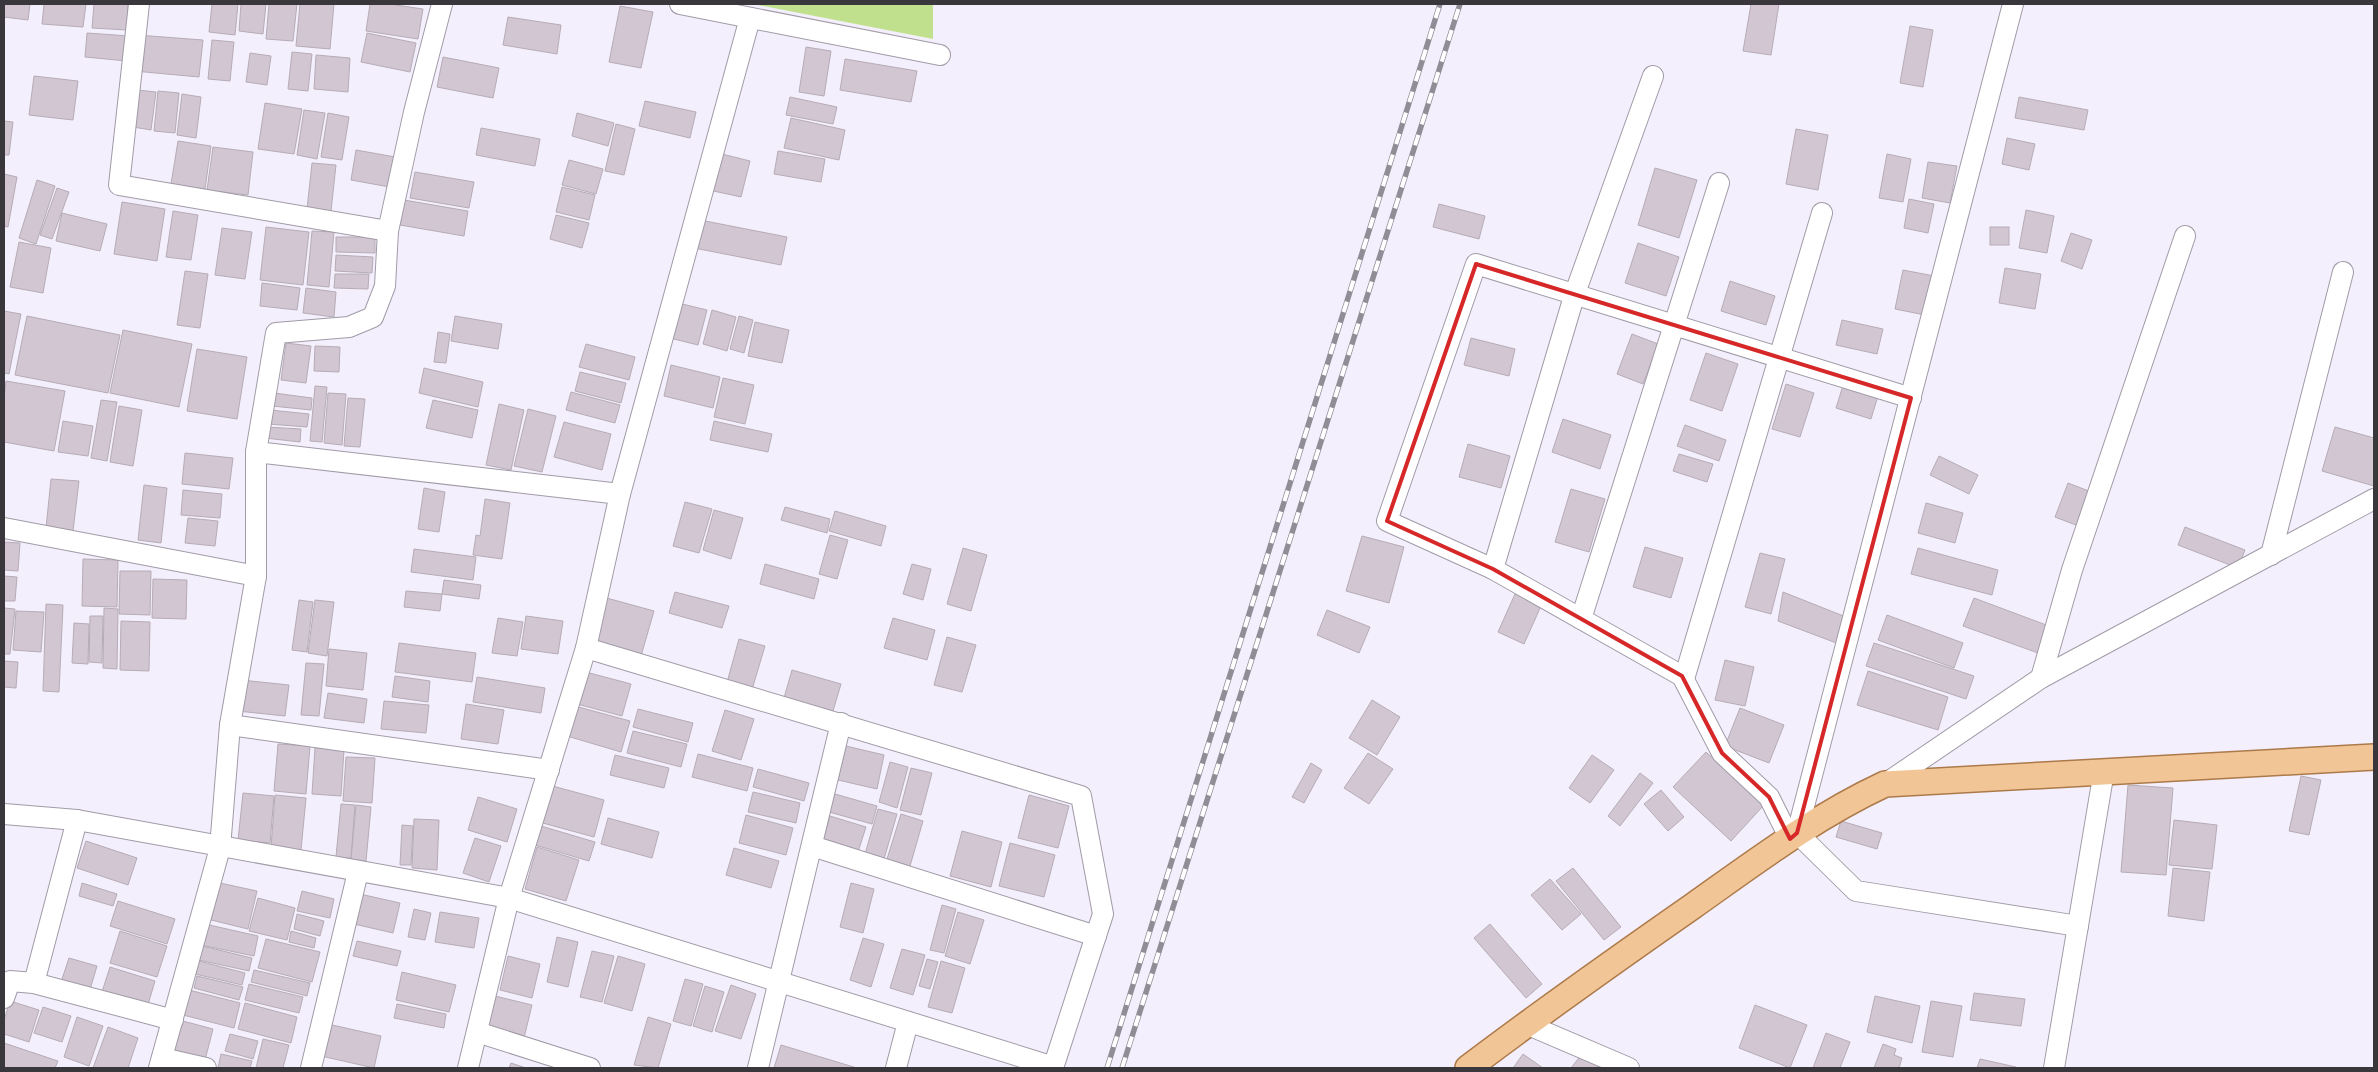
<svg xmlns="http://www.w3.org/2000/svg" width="2378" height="1072" font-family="'IBM Plex Sans',sans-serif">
	<rect width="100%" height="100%" fill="#f4effc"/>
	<polygon fill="#c1e08e" points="753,4 933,4 933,39"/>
	<g fill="#d1c6d1" stroke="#b6acb6">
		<polygon points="4,4 30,4 28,20 4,17"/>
		<polygon points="44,4 86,4 83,27 42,24"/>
		<polygon points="94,4 128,4 127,30 92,28"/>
		<polygon points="212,4 238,4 235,35 209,32"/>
		<polygon points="241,4 266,4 263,34 239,31"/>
		<polygon points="269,4 297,4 293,41 266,39"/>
		<polygon points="300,4 334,4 330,49 296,46"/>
		<polygon points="370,4 389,4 423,9 418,39 366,31"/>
		<polygon points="1751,4 1779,4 1771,55 1743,51"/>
		<polygon points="620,6 653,12 641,68 609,62"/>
		<polygon points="508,17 561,25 557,54 503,45"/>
		<polygon points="1910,26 1933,30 1923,87 1900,83"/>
		<polygon points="87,33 129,36 127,61 85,57"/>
		<polygon points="367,33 416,43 410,72 361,62"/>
		<polygon points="137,35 203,40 199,77 134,71"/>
		<polygon points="212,40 234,42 230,81 208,79"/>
		<polygon points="806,47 831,51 824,96 799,92"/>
		<polygon points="292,52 312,54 308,91 288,89"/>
		<polygon points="250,53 271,56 267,85 246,82"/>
		<polygon points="316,55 350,58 348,92 314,89"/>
		<polygon points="443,57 499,68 493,98 437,87"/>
		<polygon points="845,59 917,71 911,102 840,90"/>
		<polygon points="34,76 78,81 73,120 29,115"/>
		<polygon points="138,90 156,92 151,130 133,127"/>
		<polygon points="158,91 179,93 175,133 154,131"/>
		<polygon points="182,94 201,97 196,138 177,135"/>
		<polygon points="790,97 837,107 833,124 786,115"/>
		<polygon points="2019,97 2088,110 2084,130 2015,118"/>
		<polygon points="645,101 696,112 690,138 639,126"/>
		<polygon points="265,103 302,109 294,154 258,149"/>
		<polygon points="304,110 325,113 317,159 297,155"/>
		<polygon points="328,113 349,117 342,160 321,157"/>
		<polygon points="577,113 614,123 608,146 572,136"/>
		<polygon points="791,118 845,130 839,160 784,148"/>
		<polygon points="4,121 13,122 9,155 4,155"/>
		<polygon points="616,124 635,129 624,175 605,171"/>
		<polygon points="481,128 540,139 535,166 476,155"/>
		<polygon points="1796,129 1828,135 1818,190 1786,184"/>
		<polygon points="2007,138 2035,144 2029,170 2002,164"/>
		<polygon points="178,141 211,146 205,189 171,184"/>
		<polygon points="213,147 253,152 248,195 207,190"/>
		<polygon points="356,150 401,158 395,188 351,180"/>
		<polygon points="778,151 825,159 821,182 774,174"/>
		<polygon points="718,153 750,161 741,197 709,190"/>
		<polygon points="1887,154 1911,159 1903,202 1879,198"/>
		<polygon points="569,160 603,169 596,194 562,185"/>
		<polygon points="1928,162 1957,166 1950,203 1922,198"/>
		<polygon points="312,163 336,165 331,211 307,209"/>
		<polygon points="1655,168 1697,180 1679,238 1638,225"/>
		<polygon points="415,172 474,182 469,208 410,198"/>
		<polygon points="4,174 17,177 8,227 4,226"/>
		<polygon points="37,180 55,186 36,244 19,238"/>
		<polygon points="562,187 595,195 589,220 556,212"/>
		<polygon points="57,188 69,192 52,239 40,235"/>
		<polygon points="1909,199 1934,204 1928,233 1904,228"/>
		<polygon points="404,200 468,211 464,236 400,225"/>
		<polygon points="122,202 165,209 157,261 114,254"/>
		<polygon points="1439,204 1485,216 1479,239 1433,227"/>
		<polygon points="2026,210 2054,216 2047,253 2019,248"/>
		<polygon points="173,211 198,215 191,260 166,257"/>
		<polygon points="62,213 107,224 100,251 56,241"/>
		<polygon points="556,215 589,223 582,248 550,239"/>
		<polygon points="700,220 787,237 781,265 694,248"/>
		<polygon points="266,227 309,232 303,285 260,280"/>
		<rect x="1990" y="227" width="19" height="18"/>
		<polygon points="222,228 252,232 245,279 215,275"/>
		<polygon points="312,231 334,232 329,287 307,285"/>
		<polygon points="2071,233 2092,240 2082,269 2061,261"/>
		<polygon points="336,237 375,237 375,253 336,252"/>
		<polygon points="19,242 51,248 43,293 10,287"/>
		<polygon points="1638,243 1679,257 1666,296 1625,283"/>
		<polygon points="336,255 373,257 372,273 335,271"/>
		<polygon points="2005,268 2041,274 2035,309 1999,303"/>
		<polygon points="1903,270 1934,276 1925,315 1895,309"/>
		<polygon points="185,271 208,274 200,328 177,325"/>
		<polygon points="335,274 369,274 368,289 334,288"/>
		<polygon points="1730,281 1775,296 1766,325 1721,311"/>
		<polygon points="262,283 300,288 297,310 260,306"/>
		<polygon points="306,288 336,292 334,317 303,313"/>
		<polygon points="674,302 707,310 698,345 666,337"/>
		<polygon points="712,310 736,317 727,351 703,344"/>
		<polygon points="4,311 21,314 9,374 4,373"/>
		<polygon points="27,316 120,335 108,393 15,375"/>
		<polygon points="455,316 502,324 498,349 451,341"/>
		<polygon points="739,316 753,320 744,353 730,349"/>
		<polygon points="1842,320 1883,329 1877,354 1836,345"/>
		<polygon points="755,322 789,330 782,363 748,356"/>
		<polygon points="123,330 192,344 179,407 110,393"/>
		<polygon points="438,332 450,334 446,363 434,362"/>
		<polygon points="1632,334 1658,344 1643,384 1617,374"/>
		<polygon points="1471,338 1515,349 1509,376 1464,365"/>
		<polygon points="286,343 311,346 306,383 281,380"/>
		<polygon points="586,344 635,357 629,380 579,367"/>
		<polygon points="315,346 340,347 339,372 314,371"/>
		<polygon points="197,349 247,357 237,419 187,411"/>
		<polygon points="1706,353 1738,364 1722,411 1690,400"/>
		<polygon points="671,365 720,377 713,408 664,396"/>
		<polygon points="424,368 483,382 478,407 419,393"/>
		<polygon points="580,372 626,383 621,403 575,391"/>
		<polygon points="723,378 754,385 745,424 714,417"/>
		<polygon points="1845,379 1880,389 1871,419 1836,408"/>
		<polygon points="6,381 65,391 54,451 4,442 4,398"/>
		<polygon points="1786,384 1814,393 1800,437 1772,429"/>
		<polygon points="315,386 327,387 322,442 310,441"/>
		<polygon points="571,392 620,405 615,423 566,410"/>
		<polygon points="274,393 312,398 311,410 272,406"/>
		<polygon points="328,393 346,394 342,445 324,443"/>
		<polygon points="348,398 365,399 360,447 344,446"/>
		<polygon points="101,400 117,402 107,461 91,458"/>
		<polygon points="433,400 478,410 472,438 426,428"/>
		<polygon points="499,404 524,410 511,470 486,465"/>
		<polygon points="119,406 142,410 133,466 110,462"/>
		<polygon points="528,409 556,416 542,472 514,466"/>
		<polygon points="270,410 309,414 307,427 268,424"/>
		<polygon points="1563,419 1611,435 1600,469 1552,452"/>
		<polygon points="63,421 93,426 88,456 58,452"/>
		<polygon points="714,421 772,434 768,452 710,440"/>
		<polygon points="564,422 611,434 602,470 554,457"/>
		<polygon points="1685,425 1726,440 1719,461 1677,446"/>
		<polygon points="266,427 301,429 300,442 265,438"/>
		<polygon points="2335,427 2374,438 2374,486 2322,471"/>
		<polygon points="1468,444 1510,456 1501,488 1459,477"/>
		<polygon points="185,453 233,458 229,489 182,484"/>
		<polygon points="1679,454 1713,464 1707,482 1673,471"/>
		<polygon points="1939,456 1978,475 1969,494 1930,475"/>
		<polygon points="51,479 79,481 73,531 46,528"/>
		<polygon points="2068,483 2094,493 2081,527 2055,517"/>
		<polygon points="144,485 167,488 161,543 138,540"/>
		<polygon points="424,488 445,492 439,532 418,529"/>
		<polygon points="1571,489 1605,499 1589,552 1555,542"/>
		<polygon points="183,490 222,494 220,518 181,515"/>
		<polygon points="485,499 510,503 502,559 473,555 476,535 480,536"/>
		<polygon points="685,502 712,509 699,553 673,546"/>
		<polygon points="1926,503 1963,513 1955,543 1918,533"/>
		<polygon points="785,507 830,519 827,533 781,520"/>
		<polygon points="714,510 743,518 731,559 703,550"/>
		<polygon points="835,511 886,526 881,546 829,531"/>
		<polygon points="188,518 218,521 215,546 185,543"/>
		<polygon points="2185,527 2245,550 2238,568 2178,545"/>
		<polygon points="830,535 848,540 837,579 819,574"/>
		<polygon points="1362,536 1404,547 1389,603 1346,591"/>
		<polygon points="4,542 20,543 18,571 4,570"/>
		<polygon points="1645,547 1683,558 1671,598 1633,587"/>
		<polygon points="963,548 987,555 971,611 947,604"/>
		<polygon points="1918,548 1998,570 1992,595 1911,574"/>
		<polygon points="414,549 476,557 473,580 411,572"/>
		<polygon points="1760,553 1785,559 1771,614 1745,607"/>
		<polygon points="83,559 118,560 117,607 82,606"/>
		<polygon points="765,564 819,579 814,599 760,584"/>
		<polygon points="912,564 931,569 923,600 903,594"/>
		<polygon points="120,571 151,571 150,615 119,614"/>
		<polygon points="4,576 17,577 15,601 4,601"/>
		<polygon points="153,579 187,580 186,619 152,618"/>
		<polygon points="444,580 481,585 479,599 442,594"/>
		<polygon points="406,591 442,594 440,611 404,607"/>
		<polygon points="675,592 729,606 722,628 669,613"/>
		<polygon points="1783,592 1846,617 1839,644 1778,621"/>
		<polygon points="1515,594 1541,606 1524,644 1498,632"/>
		<polygon points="603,597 654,611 641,656 590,642"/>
		<polygon points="1974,598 2049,626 2038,653 1963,626"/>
		<polygon points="299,600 313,602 307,652 292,650"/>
		<polygon points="315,600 334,602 327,656 308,653"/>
		<polygon points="46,604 63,605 59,692 43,691"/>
		<polygon points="4,608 15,609 10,654 4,654"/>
		<polygon points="104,608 118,609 117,669 103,668"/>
		<polygon points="1327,610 1370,627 1359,653 1317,635"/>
		<polygon points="16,611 44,612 41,652 13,650"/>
		<polygon points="1887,615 1963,643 1954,668 1878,640"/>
		<polygon points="90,616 103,616 102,663 89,662"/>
		<polygon points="526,616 563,621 558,654 521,649"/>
		<polygon points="498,618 523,622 517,656 492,653"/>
		<polygon points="893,618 935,630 927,660 884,648"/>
		<polygon points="121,621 150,622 149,671 120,670"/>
		<polygon points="74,623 89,624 88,664 72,663"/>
		<polygon points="947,637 976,645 962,692 934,685"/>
		<polygon points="739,639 765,646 751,693 726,686"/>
		<polygon points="399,643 476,653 472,682 395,672"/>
		<polygon points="1874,643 1974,676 1966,699 1866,666"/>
		<polygon points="329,649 367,653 363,690 326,686"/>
		<polygon points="1725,660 1754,667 1745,706 1715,700"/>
		<polygon points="4,661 18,662 16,688 4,687"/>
		<polygon points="306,663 324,664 319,716 301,715"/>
		<polygon points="792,670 841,684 833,711 784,698"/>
		<polygon points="1868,671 1948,697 1938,730 1857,705"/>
		<polygon points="586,672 631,684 622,716 577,704"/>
		<polygon points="395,676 430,681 428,702 392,697"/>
		<polygon points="477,677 545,688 541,713 473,702"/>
		<polygon points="241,680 289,685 285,716 237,711"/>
		<polygon points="328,693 367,699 364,723 324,718"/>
		<polygon points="1372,700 1400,717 1377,755 1349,738"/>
		<polygon points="384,701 429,705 426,733 381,729"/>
		<polygon points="466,704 504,710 498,744 461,739"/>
		<polygon points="575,706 630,721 621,752 567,736"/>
		<polygon points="1740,708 1784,725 1769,763 1725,746"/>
		<polygon points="638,709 693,723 688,742 633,727"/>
		<polygon points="725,710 754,719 741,760 712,751"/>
		<polygon points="633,731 687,744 681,767 627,753"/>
		<polygon points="278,744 310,746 306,794 274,791"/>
		<polygon points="846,746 884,755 877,789 838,780"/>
		<polygon points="315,748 344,750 341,796 312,794"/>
		<polygon points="1706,752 1764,805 1731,841 1673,787"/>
		<polygon points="1368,753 1393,769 1369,804 1344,788"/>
		<polygon points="698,754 753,768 747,791 692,777"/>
		<polygon points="615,755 669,768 664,788 610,775"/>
		<polygon points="1592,755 1614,770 1590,803 1569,788"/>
		<polygon points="346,757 375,758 372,803 343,801"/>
		<polygon points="890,762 908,767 897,808 879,802"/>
		<polygon points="1311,763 1322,770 1304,803 1292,797"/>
		<polygon points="911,768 932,773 921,815 900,810"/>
		<polygon points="758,769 809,783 804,801 753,787"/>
		<polygon points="1640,773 1653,783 1620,826 1608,816"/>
		<polygon points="2301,776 2321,780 2309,835 2289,831"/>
		<polygon points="549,785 604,800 594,837 539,822"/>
		<polygon points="2128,785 2173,788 2166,875 2121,872"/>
		<polygon points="1661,790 1684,817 1668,831 1644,804"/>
		<polygon points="753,792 800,803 796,823 748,812"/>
		<polygon points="243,793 274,796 270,843 238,840"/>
		<polygon points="835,794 877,806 872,824 829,812"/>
		<polygon points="275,795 306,798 301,850 271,847"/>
		<polygon points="1029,795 1069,806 1058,848 1018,838"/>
		<polygon points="478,797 517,809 507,842 468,830"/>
		<polygon points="341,804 355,805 351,858 336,857"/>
		<polygon points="356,805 371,807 366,861 351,859"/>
		<polygon points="878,809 897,814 884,859 865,854"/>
		<polygon points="901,814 923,821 910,866 887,859"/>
		<polygon points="746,815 793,828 786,855 739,843"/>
		<polygon points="830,816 866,827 858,852 823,841"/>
		<polygon points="608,818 659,832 652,858 601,844"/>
		<polygon points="414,819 439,820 437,870 412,868"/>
		<polygon points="2174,820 2217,825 2212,869 2169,865"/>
		<polygon points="1841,821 1882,833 1877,849 1836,837"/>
		<polygon points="402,825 413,826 411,865 400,865"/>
		<polygon points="541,826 595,842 589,861 535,845"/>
		<polygon points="962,831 1002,842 991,887 950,876"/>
		<polygon points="475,838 501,846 489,882 463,873"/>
		<polygon points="86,841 137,858 128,885 77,868"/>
		<polygon points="1010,843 1055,855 1044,897 999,886"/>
		<polygon points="537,847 579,860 566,901 525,889"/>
		<polygon points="734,848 779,861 771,888 726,875"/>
		<polygon points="1573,868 1621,927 1604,940 1556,881"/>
		<polygon points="2173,868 2210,872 2204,921 2168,916"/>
		<polygon points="1550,879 1581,914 1562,930 1531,895"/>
		<polygon points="82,883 117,894 113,906 79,896"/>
		<polygon points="220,883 257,891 248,929 211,920"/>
		<polygon points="851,883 874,889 863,933 840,927"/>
		<polygon points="302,891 334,899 330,918 297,911"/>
		<polygon points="360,894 400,903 393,933 354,924"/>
		<polygon points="258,898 295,908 287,940 249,931"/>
		<polygon points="118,901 175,919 167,944 110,926"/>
		<polygon points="942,905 956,909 944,953 930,950"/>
		<polygon points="414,909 431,913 425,940 408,937"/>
		<polygon points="440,912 479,918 474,948 435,942"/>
		<polygon points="958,912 984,920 970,964 945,956"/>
		<polygon points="297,914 324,921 320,936 294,929"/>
		<polygon points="205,924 258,936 254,956 201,945"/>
		<polygon points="1490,924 1542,984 1526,998 1474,938"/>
		<polygon points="120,931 167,946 157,977 110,963"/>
		<polygon points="291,931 316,938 314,948 289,942"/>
		<polygon points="557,937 578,942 568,987 547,982"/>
		<polygon points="863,938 884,944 871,987 850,980"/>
		<polygon points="266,939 320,952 312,982 258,968"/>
		<polygon points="357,941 401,951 397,966 353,956"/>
		<polygon points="202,946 252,958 249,971 199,960"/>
		<polygon points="902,949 925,955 913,995 890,988"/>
		<polygon points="592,951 614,956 602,1002 580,997"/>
		<polygon points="508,956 540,964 532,998 500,990"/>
		<polygon points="618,956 645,964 632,1011 604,1003"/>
		<polygon points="69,958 97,966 89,993 60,985"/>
		<polygon points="927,959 938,962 930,989 919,986"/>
		<polygon points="199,961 245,973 242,985 195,974"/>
		<polygon points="941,961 965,968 952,1013 928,1007"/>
		<polygon points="110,967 155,981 147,1008 101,995"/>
		<polygon points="254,970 310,983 307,996 251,982"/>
		<polygon points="402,972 456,985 449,1012 396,1000"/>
		<polygon points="197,976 243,987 239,1000 194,988"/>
		<polygon points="685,979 703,984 691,1026 673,1021"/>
		<polygon points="249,984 303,997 299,1013 245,1000"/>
		<polygon points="731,985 756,994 741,1039 715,1031"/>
		<polygon points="705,986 724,992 712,1032 693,1026"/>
		<polygon points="189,990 240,1003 234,1028 183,1015"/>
		<polygon points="1974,993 2025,999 2021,1026 1970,1020"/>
		<polygon points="495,996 532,1005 524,1038 487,1029"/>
		<polygon points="1875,996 1920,1006 1912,1043 1867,1032"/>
		<polygon points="10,1001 39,1010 29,1042 4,1034 4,1020"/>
		<polygon points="1931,1001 1962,1006 1953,1057 1922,1052"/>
		<polygon points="245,1003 297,1017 291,1043 238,1029"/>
		<polygon points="397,1004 446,1014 444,1028 394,1018"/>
		<polygon points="1755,1005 1807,1025 1790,1068 1739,1048"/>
		<polygon points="43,1007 71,1016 62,1042 34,1033"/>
		<polygon points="77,1017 103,1026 89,1066 64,1057"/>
		<polygon points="648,1017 671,1024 658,1068 634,1065"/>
		<polygon points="179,1020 213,1029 205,1060 171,1051"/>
		<polygon points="328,1024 381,1036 374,1068 321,1056"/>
		<polygon points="108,1027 138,1038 128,1068 93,1068"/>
		<polygon points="1826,1033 1850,1042 1840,1068 1813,1068"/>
		<polygon points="230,1034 258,1041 253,1059 225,1051"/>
		<polygon points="263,1039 289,1045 283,1068 256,1068"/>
		<polygon points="4,1043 58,1061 55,1068 4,1068"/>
		<polygon points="1883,1044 1896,1049 1894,1055 1902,1058 1899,1068 1874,1068"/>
		<polygon points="781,1045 857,1068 774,1068"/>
		<polygon points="221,1054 252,1061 250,1068 218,1068"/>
		<polygon points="1523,1054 1543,1068 1513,1068"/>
		<polygon points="1582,1054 1601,1068 1571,1068"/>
		<polygon points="1980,1059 2016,1067 2015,1068 1977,1068"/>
		<polygon points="511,1063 526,1068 509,1068"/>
	</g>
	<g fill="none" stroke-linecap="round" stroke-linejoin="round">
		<g stroke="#a19ba7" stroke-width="22">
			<g id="minor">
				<polyline points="139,4 119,185 388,231"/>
				<polyline points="680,4 940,55"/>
				<polyline points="2013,4 1797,833 1856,891 2078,926"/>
				<polyline points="1653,76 1575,293 1493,569 1682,676 1722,753 1769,797 1790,839"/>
				<polyline points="256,452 276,333 349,327 373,317 385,286 388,231 414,112 442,4"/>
				<polyline points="620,494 750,18"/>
				<polyline points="4,528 256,576 230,725 220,848 159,1068"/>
				<polyline points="2271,555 2343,272"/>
				<polyline points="1493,569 1387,521 1476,264 1911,398"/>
				<polyline points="256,576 256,452 620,494 586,648 509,898 468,1068"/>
				<polyline points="1581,619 1719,183"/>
				<polyline points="586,648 1081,796 1103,914 1053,1068"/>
				<polyline points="2041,678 2072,570 2185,236"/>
				<polyline points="1684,679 1822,213"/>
				<polyline points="230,725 549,770"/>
				<polyline points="1885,784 2041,678 2374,499"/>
				<polyline points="4,814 77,820 509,898 1054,1067"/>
				<polyline points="812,846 1096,936"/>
				<polyline points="34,983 173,1020"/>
				<polyline points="4,998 10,981 34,983 77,820"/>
				<polyline points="1526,1024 1629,1068"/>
				<polyline points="477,1032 590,1068"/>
				<polyline points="162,1058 206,1068"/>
				<polyline points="311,1068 358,872"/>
				<polyline points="758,1068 841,723"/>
				<polyline points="896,1068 908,1022"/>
				<polyline points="2054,1068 2104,771"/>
			</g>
		</g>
		<g stroke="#ac7a4a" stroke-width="28">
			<path id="major" d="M 1468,1068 C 1542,1012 1617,959 1693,906 C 1755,862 1816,816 1885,784 L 2374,757"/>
		</g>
		<use href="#minor" stroke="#fff" stroke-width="20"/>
		<use href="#major" stroke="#f2c597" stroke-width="25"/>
		<g stroke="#918d96" stroke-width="5.5">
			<g id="rail">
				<polyline points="1107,1068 1440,4"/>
				<polyline points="1122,1068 1460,4"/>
			</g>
		</g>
		<use href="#rail" stroke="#fff" stroke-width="4" stroke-dasharray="11" stroke-linecap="butt"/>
	</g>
	<path fill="none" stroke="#d62828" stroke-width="4" stroke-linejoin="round" d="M 1476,264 L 1911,398 L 1797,833 L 1790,839 L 1769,797 L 1722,753 L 1682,676 L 1493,569 L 1387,521 Z"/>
	<rect width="2378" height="1072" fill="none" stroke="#39373c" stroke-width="10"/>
</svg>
